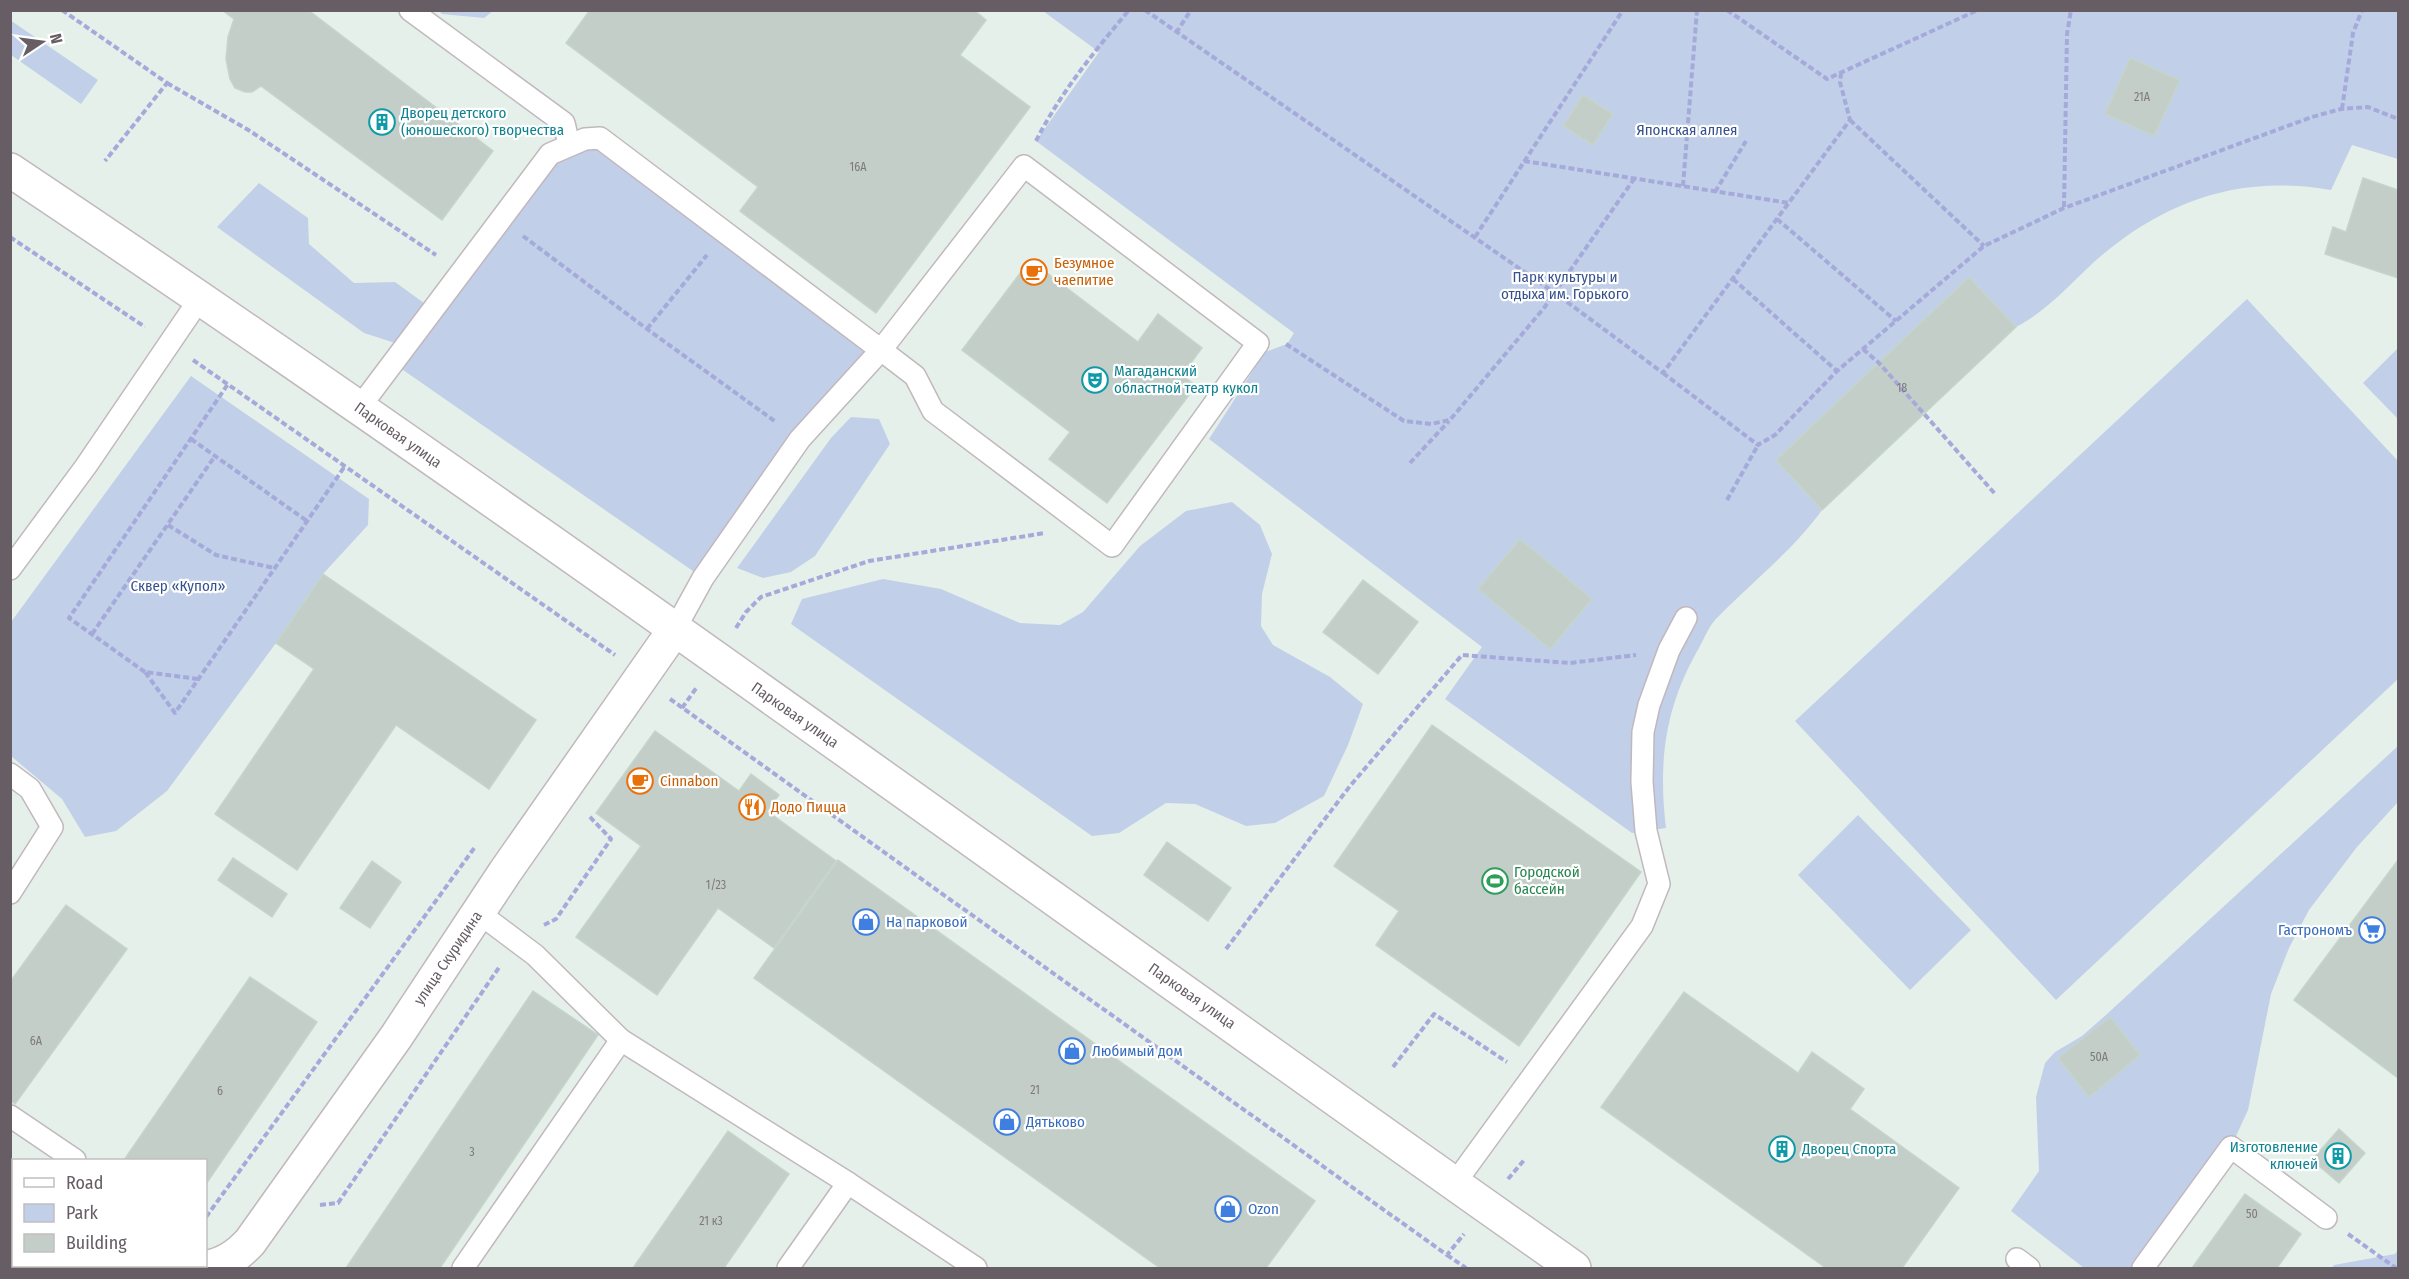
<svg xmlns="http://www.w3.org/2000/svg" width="2409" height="1279" font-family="'Fira Sans Condensed',sans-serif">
	<rect width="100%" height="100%" fill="#e6f0ea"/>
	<g fill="#c2cfe8">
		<polygon points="439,11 493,11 484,18 442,14"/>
		<path d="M 1043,11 L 2398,11 L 2398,159 L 2352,145 L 2331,190 C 2239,174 2163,201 2094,262 C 2069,285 2047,311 2016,327 L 1969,278 L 1776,460 L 1822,510 C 1792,552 1750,583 1715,620 C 1708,628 1704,639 1699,648 C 1665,707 1658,761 1666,828 L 1632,833 L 1445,699 L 1482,647 L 1209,439 L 1265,352 L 1287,344 L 1294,333 L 1036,141 L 1099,52 Z"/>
		<polygon points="10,20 98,80 81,104 11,55"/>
		<polygon points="585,139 881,350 703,578 393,363 550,154"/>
		<polygon points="259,183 308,218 309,244 354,283 395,282 428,306 395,343 364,333 217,227"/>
		<polygon points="2247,299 2398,461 2398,679 2056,1000 1795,721"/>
		<polygon points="2398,348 2398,419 2363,383"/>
		<polygon points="191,376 369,499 368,525 323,574 276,643 167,791 116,831 85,837 62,799 11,756 11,622"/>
		<polygon points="851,417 879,419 890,444 815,556 791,572 763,578 737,568 831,438"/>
		<polygon points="1232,502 1260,525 1272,554 1262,594 1261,626 1273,645 1330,677 1363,704 1348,745 1324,796 1275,823 1246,826 1195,804 1166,803 1119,833 1092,836 791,624 802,599 883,579 941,589 1020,623 1060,625 1083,612 1140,546 1186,511"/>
		<polygon points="2398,746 2398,802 2357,847 2309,910 2289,948 2271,994 2248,1110 2231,1147 2143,1268 2084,1268 2011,1211 2039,1171 2036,1097 2045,1063 2055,1052 2082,1036 2107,1014"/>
		<polygon points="1858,815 1971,930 1910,990 1798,875"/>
		<polygon points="2398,1250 2398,1268 2332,1268 2334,1265 2395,1254"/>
	</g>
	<g fill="#c4cec8" stroke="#c4d5ca" stroke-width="1.5">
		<polygon points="222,10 308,10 493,151 442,220 261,86 252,92 245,92 235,88 230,79 226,59 228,37 234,19"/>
		<polygon points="590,10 974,10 986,20 960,55 1030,107 876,313 740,211 758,187 566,43"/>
		<polygon points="2130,58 2180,80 2154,136 2105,114"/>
		<polygon points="1583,95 1613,114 1593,145 1563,126"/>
		<polygon points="2363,178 2398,190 2398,278 2325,254 2333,227 2346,232"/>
		<polygon points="1030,260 1138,342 1158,314 1202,348 1182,375 1196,386 1107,503 1049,459 1070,432 962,350"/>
		<polygon points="1969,277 2016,327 1822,510 1776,460"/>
		<polygon points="1520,539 1592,599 1550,649 1478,589"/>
		<polygon points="323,574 536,720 489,789 396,725 297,870 215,814 314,669 276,643"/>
		<polygon points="1363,580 1418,622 1378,674 1323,632"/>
		<polygon points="1432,725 1641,872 1519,1046 1376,945 1399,911 1334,866"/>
		<polygon points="655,731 739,791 751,774 779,795 767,811 836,861 774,948 718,908 657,995 576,937 641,846 596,813"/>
		<polygon points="1167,842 1231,888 1208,921 1144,875"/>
		<polygon points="233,858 287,894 272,917 218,880"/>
		<polygon points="838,860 1315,1201 1266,1268 1160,1268 754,978"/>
		<polygon points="2398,860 2398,1078 2294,1000"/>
		<polygon points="372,861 401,882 370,928 340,908"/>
		<polygon points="66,905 127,949 15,1104 10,1100 10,982"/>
		<polygon points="250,977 317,1022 206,1184 206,1160 124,1160"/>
		<polygon points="533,991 598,1035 440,1268 346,1268"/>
		<polygon points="1684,992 1798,1073 1812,1052 1864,1089 1850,1109 1959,1188 1902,1268 1826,1268 1601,1107"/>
		<polygon points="2110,1017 2140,1055 2089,1097 2058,1058"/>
		<polygon points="2339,1129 2365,1153 2339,1183 2312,1160"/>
		<polygon points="728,1131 789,1174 724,1268 633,1268"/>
		<polygon points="2245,1194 2301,1234 2277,1268 2192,1268"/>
	</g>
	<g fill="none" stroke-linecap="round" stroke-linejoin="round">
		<g stroke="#c0b8be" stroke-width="24">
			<g id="service">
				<polyline points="410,10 564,123 569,145"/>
				<polygon points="1024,166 1258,343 1112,546 933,411 915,376 881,350"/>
				<polyline points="359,408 550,154 585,139 600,138 881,350 800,439 703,578 675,629"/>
				<polyline points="10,569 86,466 201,297"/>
				<polyline points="10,774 30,789 52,827 10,893"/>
				<polyline points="479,913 535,955 621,1040 848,1183 976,1268"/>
				<polyline points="10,1116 75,1160"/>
				<polyline points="1455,1183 1642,926 1659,884 1646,831 1642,782 1643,732 1649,705 1669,650 1686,618"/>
				<polyline points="2017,1259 2029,1268"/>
				<polyline points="176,1266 181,1268"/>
				<polyline points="463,1268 621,1040"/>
				<polyline points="788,1268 848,1183"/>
				<polyline points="2143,1268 2231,1147 2326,1218"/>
			</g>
		</g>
		<g stroke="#c0b8be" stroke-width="36">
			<g id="minor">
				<path d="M 10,170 C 540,524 1053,902 1574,1268"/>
				<path d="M 205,1268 C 225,1264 237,1256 250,1242 L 396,1037 L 505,872 L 675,629"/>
			</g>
		</g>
		<g stroke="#a5aada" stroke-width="4" stroke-dasharray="6 3" stroke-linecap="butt">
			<polyline points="62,10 167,83 105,161"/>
			<polyline points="1145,10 1555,293 1663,373 1850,120 1840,82 1841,74"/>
			<polyline points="1727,10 1827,79 1978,10"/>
			<polyline points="1176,33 1191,10"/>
			<polyline points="167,83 250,131 436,255"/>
			<polyline points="2342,109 2353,33 2362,10"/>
			<polyline points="1850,120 1984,246"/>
			<path d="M 1036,141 C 1060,93 1095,51 1129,10"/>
			<polyline points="1524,161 1789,203"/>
			<polyline points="1683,186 1697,10"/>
			<polyline points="1715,192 1746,141"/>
			<polyline points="2064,207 2067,34 2071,10"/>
			<polyline points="1777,219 1896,321"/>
			<polyline points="523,236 647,329 776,422"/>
			<polyline points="10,237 145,327"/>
			<polyline points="1475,237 1623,10"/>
			<polyline points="1733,279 1837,371"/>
			<polyline points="647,329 707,255"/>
			<polyline points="1286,344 1404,421 1431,424 1450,420 1544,308 1634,179"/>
			<polyline points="1863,349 1879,363 1996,495"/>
			<polyline points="193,360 615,655"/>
			<polyline points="1663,373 1758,445 1775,435 1837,371 1984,246 2064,208 2312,117 2341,109 2368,107 2398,119"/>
			<polyline points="191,439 307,521"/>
			<polyline points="1410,463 1449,421"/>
			<polyline points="1727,500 1758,445"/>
			<polyline points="168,525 216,555 274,568"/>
			<polyline points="736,628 746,612 761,597 869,561 1045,533"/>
			<polyline points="92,634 215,456"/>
			<polyline points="145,672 69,618 228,384"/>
			<polyline points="198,679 145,672 175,713 345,466"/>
			<polyline points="670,699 1447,1255 1464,1234"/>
			<polyline points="682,708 697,687"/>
			<polyline points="544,925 556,919 611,839 589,816"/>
			<polyline points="1226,949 1350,786 1462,655 1570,663 1636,655"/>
			<polyline points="1393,1067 1434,1014 1507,1062"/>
			<polyline points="1508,1179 1525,1159"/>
			<polyline points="320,1205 338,1203 500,966"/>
			<polyline points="206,1217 475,847"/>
			<polyline points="2348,1234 2396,1268"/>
			<polyline points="1447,1255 1466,1268"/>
		</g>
		<use href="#service" stroke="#fff" stroke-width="21"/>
		<use href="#minor" stroke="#fff" stroke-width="33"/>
	</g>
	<defs>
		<g id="building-ring" transform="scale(1.35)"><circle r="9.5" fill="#fff" stroke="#0f9aa8" stroke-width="1.5"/><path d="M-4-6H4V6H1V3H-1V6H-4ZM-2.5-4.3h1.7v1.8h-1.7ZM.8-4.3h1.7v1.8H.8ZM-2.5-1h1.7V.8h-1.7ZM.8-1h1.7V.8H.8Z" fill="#0f9aa8"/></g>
		<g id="cafe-ring" transform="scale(1.35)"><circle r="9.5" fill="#fff" stroke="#e8710a" stroke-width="1.5"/><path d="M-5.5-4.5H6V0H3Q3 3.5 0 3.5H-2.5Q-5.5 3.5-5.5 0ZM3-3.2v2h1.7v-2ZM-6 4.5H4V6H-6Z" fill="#e8710a"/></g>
		<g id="theatre-ring" transform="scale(1.35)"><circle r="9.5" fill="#fff" stroke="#0f9aa8" stroke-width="1.5"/><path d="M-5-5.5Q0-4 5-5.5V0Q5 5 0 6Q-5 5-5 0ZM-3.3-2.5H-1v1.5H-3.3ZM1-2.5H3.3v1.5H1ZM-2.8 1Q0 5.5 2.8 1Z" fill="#0f9aa8"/></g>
		<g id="restaurant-ring" transform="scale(1.35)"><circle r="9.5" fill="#fff" stroke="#e8710a" stroke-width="1.5"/><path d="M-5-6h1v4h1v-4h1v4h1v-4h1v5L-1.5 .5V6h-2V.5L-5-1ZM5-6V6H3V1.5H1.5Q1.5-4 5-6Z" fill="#e8710a"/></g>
		<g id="stadium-ring" transform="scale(1.35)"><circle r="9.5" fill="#fff" stroke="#2e9e5b" stroke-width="1.5"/><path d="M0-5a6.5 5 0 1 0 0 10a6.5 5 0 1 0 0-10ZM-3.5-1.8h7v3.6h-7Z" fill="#2e9e5b"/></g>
		<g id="shop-ring" transform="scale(1.35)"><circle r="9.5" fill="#fff" stroke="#3f7fe0" stroke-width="1.5"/><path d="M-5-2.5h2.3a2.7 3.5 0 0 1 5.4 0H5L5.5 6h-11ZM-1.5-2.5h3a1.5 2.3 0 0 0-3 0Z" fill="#3f7fe0"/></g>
		<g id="supermarket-ring" transform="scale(1.35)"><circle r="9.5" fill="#fff" stroke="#3f7fe0" stroke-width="1.5"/><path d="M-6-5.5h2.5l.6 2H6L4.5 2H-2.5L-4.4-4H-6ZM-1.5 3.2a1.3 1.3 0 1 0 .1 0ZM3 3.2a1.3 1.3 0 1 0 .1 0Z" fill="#3f7fe0"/></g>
	</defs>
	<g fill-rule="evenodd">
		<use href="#building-ring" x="382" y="122"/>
		<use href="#cafe-ring" x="1034" y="272"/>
		<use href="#theatre-ring" x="1095" y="380"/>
		<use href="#cafe-ring" x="640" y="781"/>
		<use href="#restaurant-ring" x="752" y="807"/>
		<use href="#stadium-ring" x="1495" y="881"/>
		<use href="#shop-ring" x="866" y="922"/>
		<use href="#supermarket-ring" x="2372" y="930"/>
		<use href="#shop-ring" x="1072" y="1051"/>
		<use href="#shop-ring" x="1007" y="1122"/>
		<use href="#building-ring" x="1782" y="1149"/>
		<use href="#building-ring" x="2338" y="1156"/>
		<use href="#shop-ring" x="1228" y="1209"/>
	</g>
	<g text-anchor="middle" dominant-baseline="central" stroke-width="4.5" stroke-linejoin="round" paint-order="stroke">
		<g font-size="12" fill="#7e797e">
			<text x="2142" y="97">21А</text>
			<text x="858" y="167">16А</text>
			<text x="1902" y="388">18</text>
			<text x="716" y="885">1/23</text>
			<text x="36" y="1041">6А</text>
			<text x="2099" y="1057">50А</text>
			<text x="1035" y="1090">21</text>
			<text x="220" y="1091">6</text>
			<text x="472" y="1152">3</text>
			<text x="2252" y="1214">50</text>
			<text x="711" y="1221">21 к3</text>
		</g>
		<g font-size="15" fill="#0d838f" stroke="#fff" text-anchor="start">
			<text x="401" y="113">Дворец детского<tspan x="401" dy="17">(юношеского) творчества</tspan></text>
			<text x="1114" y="371">Магаданский<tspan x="1114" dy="17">областной театр кукол</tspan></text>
			<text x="2318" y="1147" text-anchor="end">Изготовление<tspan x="2318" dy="17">ключей</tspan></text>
			<text x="1802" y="1149">Дворец Спорта</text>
		</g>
		<g font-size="15" fill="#36518d" stroke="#fff">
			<text x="1687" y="130">Японская аллея</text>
			<text x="1565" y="277">Парк культуры и<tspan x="1565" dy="17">отдыха им. Горького</tspan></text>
			<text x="178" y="586">Сквер «Купол»</text>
		</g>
		<g font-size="15" fill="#c56008" stroke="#fff" text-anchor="start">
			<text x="1054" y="263">Безумное<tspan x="1054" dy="17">чаепитие</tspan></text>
			<text x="660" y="781">Cinnabon</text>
			<text x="771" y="807">Додо Пицца</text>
		</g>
		<g font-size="15" fill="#665d65" stroke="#fff">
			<text transform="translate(398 435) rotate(35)">Парковая улица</text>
			<text transform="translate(795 715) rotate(35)">Парковая улица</text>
			<text transform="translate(448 958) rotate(-56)">улица Скуридина</text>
			<text transform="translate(1192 996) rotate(35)">Парковая улица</text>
		</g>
		<g font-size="15" fill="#27864d" stroke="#fff" text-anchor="start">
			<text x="1514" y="872">Городской<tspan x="1514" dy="17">бассейн</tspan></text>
		</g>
		<g font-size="15" fill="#366cbe" stroke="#fff" text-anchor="start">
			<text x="886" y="922">На парковой</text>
			<text x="2352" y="930" text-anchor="end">Гастрономъ</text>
			<text x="1092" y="1051">Любимый дом</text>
			<text x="1026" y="1122">Дятьково</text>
			<text x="1248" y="1209">Ozon</text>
		</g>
	</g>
	<rect width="2409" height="1279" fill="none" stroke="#665d65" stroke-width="24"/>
	<rect x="12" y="1159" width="195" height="108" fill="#ffffff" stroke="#c2bec1" stroke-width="1.5"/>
	<rect x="24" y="1178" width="30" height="9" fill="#ffffff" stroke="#c2bec1" stroke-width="1.5"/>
	<text x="66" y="1189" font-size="18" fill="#665d65">Road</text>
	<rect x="24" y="1204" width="30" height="18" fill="#c2cfe8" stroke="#c2bec1" stroke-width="1.5"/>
	<text x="66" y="1219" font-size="18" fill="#665d65">Park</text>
	<rect x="24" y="1234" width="30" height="18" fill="#c4cec8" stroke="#c2bec1" stroke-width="1.5"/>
	<text x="66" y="1249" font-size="18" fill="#665d65">Building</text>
	<g transform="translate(42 42) rotate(77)" stroke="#ffffff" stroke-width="4.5" paint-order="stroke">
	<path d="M0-4.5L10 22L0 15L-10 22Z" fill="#665d65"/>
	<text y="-9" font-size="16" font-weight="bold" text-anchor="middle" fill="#665d65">N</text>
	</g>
</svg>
